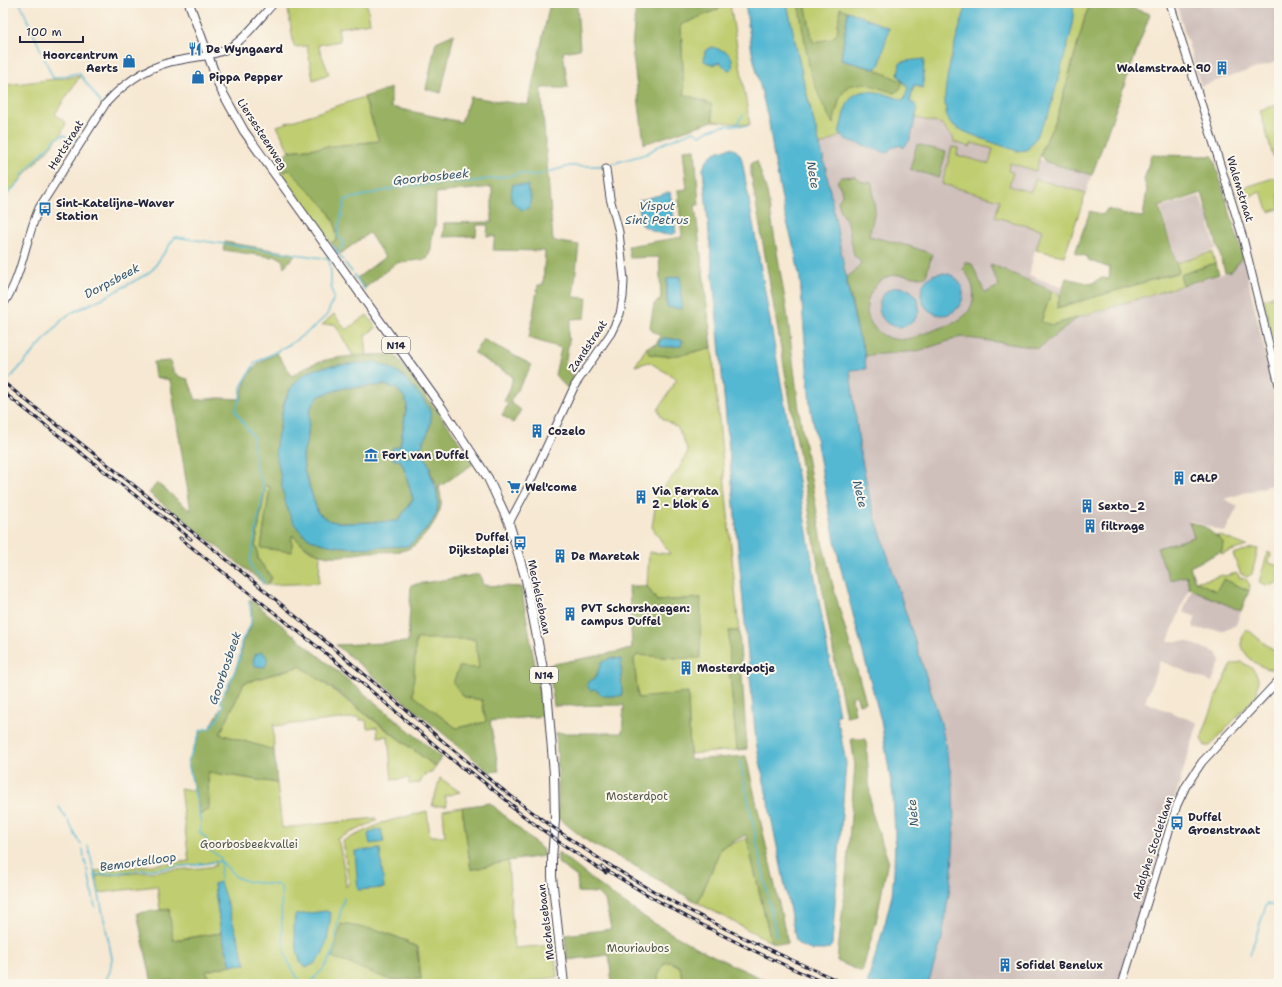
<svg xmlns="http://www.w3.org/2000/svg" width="1282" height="987" font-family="'Shantell Sans',sans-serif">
	<rect width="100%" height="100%" fill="#fbf7ec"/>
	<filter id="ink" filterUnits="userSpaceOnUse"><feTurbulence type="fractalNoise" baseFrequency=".025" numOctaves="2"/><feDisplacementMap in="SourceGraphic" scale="8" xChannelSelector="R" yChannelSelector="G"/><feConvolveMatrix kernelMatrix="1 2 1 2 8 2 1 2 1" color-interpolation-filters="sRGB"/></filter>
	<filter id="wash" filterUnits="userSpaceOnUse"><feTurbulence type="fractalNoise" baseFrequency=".012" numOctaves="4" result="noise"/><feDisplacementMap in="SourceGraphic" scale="16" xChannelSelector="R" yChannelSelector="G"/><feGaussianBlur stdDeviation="0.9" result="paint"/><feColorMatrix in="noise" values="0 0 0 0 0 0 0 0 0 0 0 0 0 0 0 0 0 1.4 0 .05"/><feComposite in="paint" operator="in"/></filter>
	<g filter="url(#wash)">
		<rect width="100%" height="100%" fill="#f6e8d2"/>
		<g fill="#cfc0bb">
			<polygon points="1176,3 1279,3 1279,61 1201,86"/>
			<polygon points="917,110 1046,162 1092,175 1064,256 1035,250 1029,275 1063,288 1060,294 1005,270 1039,348 1079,317 1232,271 1243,256 1261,335 1279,404 1278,483 1224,499 1238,506 1225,532 1189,520 1194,537 1187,576 1189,588 1168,641 1185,641 1217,653 1221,660 1212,682 1160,661 1145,702 1198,723 1118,984 928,984 942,939 953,785 941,723 870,500 860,451 850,370 849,294 826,169 820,146 842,135 847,140 891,148 901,144 903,148"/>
			<polygon points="1200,196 1205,211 1212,210 1216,223 1209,225 1216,249 1177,262 1161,208"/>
			<polygon points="1192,589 1241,611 1236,625 1226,630 1195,629 1193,625 1196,617 1183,612"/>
		</g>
		<g fill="#c0ce71" stroke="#717856" fill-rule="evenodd">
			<polygon points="287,3 308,3 312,7 319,3 367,3 370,23 338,28 340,41 318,45 329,74 313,80 307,46 294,47"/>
			<polygon points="787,3 1093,3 1088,9 1085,17 1057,118 1042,149 1036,171 1010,163 1008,171 1013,172 1009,186 1031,192 1035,179 1086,193 1064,256 1036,250 1042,230 995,217 1000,200 942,184 952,147 958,148 957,155 989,164 993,149 972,143 970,147 954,142 953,137 948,133 942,124 916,118 917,110 910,102 914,85 922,88 898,75 908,88 904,101 887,95 854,96 848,103 839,133 842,135 820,146 803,79"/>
			<polygon points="730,4 750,125 713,121 711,104 684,94 681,25"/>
			<polygon points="80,76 55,114 66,123 60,136 3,199 3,81 7,85"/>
			<polygon points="364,97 379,141 289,151 277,126"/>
			<polygon points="1279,104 1279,155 1273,157 1260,110"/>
			<polygon points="289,170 324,205 335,223 337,240 331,243 282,173"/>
			<polygon points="1279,176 1279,209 1269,212 1261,192 1241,199 1237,190"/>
			<polygon points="1212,252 1215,263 1180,275 1183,285 1053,325 1041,322 1052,291 1060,294 1057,308 1179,272 1176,263"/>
			<polygon points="1279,294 1279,343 1274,346 1264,299"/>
			<polygon points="334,314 346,330 367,315 376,328 365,335 367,356 353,356 335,324 322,325"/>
			<path d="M 647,347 L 649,354 C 668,359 693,353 712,347 L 739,631 L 729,631 L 730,675 L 737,750 L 690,754 L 688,693 L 638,699 L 634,659 L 637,655 L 677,658 L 700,598 L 657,601 L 647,586 L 649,552 L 670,554 L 652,527 L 657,495 L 679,469 L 688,451 L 678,428 L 662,418 L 658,410 L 677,379 L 649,362 L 635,366 Z"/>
			<polygon points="266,484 270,487 261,548 292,535 309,550 320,554 319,583 266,585 272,578 258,559 257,548 255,548"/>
			<polygon points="1218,535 1247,546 1221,554 1223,542 1217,536"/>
			<polygon points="1252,548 1258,549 1252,574 1247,577 1241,574 1233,554"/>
			<polygon points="1268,552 1271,554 1269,563 1279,566 1279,582 1268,586 1259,582"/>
			<polygon points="1237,573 1240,578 1246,579 1250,585 1249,591 1224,579 1216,591 1195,581 1205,580 1223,575 1224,576"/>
			<path d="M 1247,629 L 1279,655 L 1279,669 C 1264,673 1238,655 1242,638 C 1243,635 1245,632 1247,629 Z"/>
			<polygon points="416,638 475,639 479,668 464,697 482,700 486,722 456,728 412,695"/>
			<path d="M 1240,662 C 1258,668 1261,679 1256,696 L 1210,746 L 1205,746 L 1201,739 L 1216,697 L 1231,665 Z"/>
			<polygon points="301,666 436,767 433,771 424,775 420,783 409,784 409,778 392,780 388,736 378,737 377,727 367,728 366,720 360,720 360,717 274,726 273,723 274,750 220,734 244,683"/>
			<path d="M 208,772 L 277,783 L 282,828 L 376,818 L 376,821 L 337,839 L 339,843 L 345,874 L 346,887 L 349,883 L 343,841 L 382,823 L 427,811 L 430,836 L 445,836 L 443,810 L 462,807 L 471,869 L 508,861 L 514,948 L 554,945 L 557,977 L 521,984 L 211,984 L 206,971 L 231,965 L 246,964 L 214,884 L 221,933 L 172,940 L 169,909 L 160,910 L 157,886 L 99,893 L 96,876 L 200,868 L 215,866 L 216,861 L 202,864 L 96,875 L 95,871 L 189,861 L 180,788 L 195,791 L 200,814 L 209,806 ZM 378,930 L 407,941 L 407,943 L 418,947 L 421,979 L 390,980 Z"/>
			<polygon points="440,778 460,792 445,796 447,806 432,806"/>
			<polygon points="747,838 771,942 698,903 721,848"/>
			<polygon points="671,962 680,967 683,984 658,984 658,976 664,963"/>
		</g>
		<g fill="#98b163" stroke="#5d6a4f" fill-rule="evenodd">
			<polygon points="550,3 577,3 580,49 563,52 568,88 541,88 553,241 579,245 573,297 587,298 585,318 571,319 568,335 569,341 565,365 569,373 577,379 569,390 555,375 561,348 529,338 538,285 543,285 545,251 493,250 495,236 487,236 488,225 477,225 476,236 443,237 444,223 492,222 492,187 436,193 435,226 432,237 431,250 427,259 396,263 365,288 357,278 385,257 369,233 340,254 331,243 337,240 335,223 324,205 289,170 282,173 273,162 289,151 379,141 364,97 391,88 391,107 461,122 470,97 528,105"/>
			<polygon points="636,3 730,4 681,25 684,94 711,104 713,121 644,144 632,48"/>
			<polygon points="798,3 805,3 813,42 831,39 837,33 840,8 848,11 841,60 875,69 903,82 900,89 894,93 864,83 848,86 840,97 833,124 821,101 810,71"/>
			<polygon points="1093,3 1115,3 1150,14 1092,175 1046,162 1041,155 1042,149 1057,118 1085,17 1088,9"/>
			<polygon points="454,34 441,93 426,89 436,42"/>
			<polygon points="917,144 946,152 939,178 910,169"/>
			<path d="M 695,149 L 699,205 L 695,205 L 712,347 C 692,353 669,359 649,354 L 647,347 L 656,344 L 661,336 L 652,331 L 650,327 L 654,304 L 661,299 L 659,257 L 630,258 L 628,246 L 682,237 L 678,190 L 687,189 L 683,150 ZM 680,276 L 680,277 L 667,307 L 667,279 Z"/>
			<polygon points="1151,155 1213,156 1243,256 1232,271 1225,272 1202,193 1159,207 1179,272 1057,308 1066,278 1091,284 1102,278 1109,279 1110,268 1088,260 1088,257 1075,253 1090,211 1103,215 1107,209 1133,216 1143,217 1147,189 1144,180"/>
			<polygon points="757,161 767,192 787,312 800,417 823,546 833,586 866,702 859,704 856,695 852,697 855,714 846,716 836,668 751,174 751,163"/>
			<path d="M 855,176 L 863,182 L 872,182 L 875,211 L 869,236 L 909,246 L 932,254 L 926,276 C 914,279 910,275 899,275 C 882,274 869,289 867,305 C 865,326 885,343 906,339 C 915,338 924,333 932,331 C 941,327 952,325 960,319 C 978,308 977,283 963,270 L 965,262 L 972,264 L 985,293 L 999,286 L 990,266 L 991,264 L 1052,291 L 1041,322 L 1053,325 L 1079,317 L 1039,348 L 961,337 L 918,351 L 869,355 L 865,357 L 864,350 L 858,333 L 846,277 L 853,273 L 861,263 L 858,258 L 854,256 L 848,223 L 841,212 L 838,201 L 842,196 L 841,189 L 837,181 L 841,177 Z"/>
			<polygon points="225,242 296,254 284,267 282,259 274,255 272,257 223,250"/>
			<polygon points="1215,263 1219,274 1183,285 1180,275"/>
			<path d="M 483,339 L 532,365 L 510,402 L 521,410 L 513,423 L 502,415 L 508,404 L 504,401 C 509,393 512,385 512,376 L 474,353 Z"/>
			<path d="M 277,353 L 292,376 C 297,373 303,369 308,366 C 335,354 366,356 394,354 L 450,428 L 473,464 L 439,487 C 440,493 442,500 441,506 C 439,519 419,547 405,550 C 393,553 381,551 369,552 C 359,553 350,555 341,556 C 319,558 308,549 292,535 L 292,552 L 261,548 L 270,487 L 266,485 L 255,547 L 257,548 L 258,559 L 272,578 L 266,585 L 149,493 L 157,483 L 191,511 L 170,380 L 155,377 L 153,362 L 170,361 C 174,374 174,376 188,379 L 196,400 L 219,398 L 241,399 C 241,390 248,374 255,367 C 261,361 270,357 277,353 ZM 376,362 L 399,373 L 405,377 L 420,397 L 425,440 L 423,439 L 422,442 L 424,443 C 410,452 408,452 392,448 L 400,447 L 407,403 L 404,397 L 396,388 L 384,385 L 344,388 L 319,396 L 310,409 L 308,434 L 303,455 L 304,470 L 318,513 L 330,521 L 348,523 L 398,521 L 413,499 L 404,468 L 400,460 L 392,456 L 402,455 L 404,457 L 418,455 L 431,469 L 429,469 L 437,486 L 438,511 L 424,532 L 295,524 L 280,426 L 284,402 L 290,389 Z"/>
			<polygon points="1189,522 1205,527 1223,542 1222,551 1190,567 1195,581 1216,591 1224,579 1249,591 1241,611 1189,588 1187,576 1170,580 1157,548 1194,537"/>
			<path d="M 480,574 L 483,585 L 521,587 L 544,716 L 490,721 L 499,771 L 489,772 L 474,759 L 336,645 L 408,642 L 411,585 ZM 416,639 L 475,639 L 479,668 L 459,667 L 453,683 L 464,697 L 482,700 L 486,722 L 456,728 L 413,695 Z"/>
			<polygon points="629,586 647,586 657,601 701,598 700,658 677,658 637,655 634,659 638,698 688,693 690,760 746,756 788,944 771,942 746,835 721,848 698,903 630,863 590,843 558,818 558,769 556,733 622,733 624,705 554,706 549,665 632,649"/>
			<polygon points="250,599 441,757 436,767 339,693 300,666 244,683 220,734 274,750 277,783 208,772 209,809 200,815 188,762 201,730 210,728 223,705 220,701 224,693 229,686 241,655 242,643 251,627 252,606 249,601"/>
			<polygon points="729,631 739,631 747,749 737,750 730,675"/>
			<polygon points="851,739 866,739 871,810 888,860 876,922 862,972 837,961 846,878 855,765"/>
			<polygon points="490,803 542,849 544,856 508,861 471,870 462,807"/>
			<path d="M 558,852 C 582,871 605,891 631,908 C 675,939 725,962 774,984 L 683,984 L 680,967 L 671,962 L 664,963 L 658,976 L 658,984 L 612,984 L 609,955 L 567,960 L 565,935 L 611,929 L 605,900 L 597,893 L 578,892 L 577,877 L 558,863 Z"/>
			<polygon points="169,909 173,940 221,933 231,965 206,971 211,984 173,984 172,980 152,983 137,913"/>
			<polygon points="341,924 378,930 407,941 407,943 418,947 417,950 421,979 390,980 332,957"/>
		</g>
		<g fill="#54b8d2" stroke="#3b6d86">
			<polygon points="745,3 787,3 803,79 826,169 849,294 858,333 864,350 866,369 850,370 860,451 870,500 941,723 953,785 954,829 952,873 942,939 928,984 867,984 885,923 892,895 894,872 895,833 893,795 881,721 840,565 829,511 810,405 800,279 794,248 785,215 774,158 769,123 752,52"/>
			<path d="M 967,3 L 1074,3 L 1072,29 L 1049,113 L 1034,141 L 1027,150 L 1017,151 C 1004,146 957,132 950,122 C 934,100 960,28 967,3 Z"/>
			<polygon points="848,11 889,28 880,64 875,69 841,60"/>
			<path d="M 712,47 C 726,51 735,53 732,69 L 727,70 L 720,62 L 712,65 L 704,61 L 705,51 Z"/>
			<path d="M 924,59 L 923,88 L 914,85 L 910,102 L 915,104 L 917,110 L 913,129 L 910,140 L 903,148 L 901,145 L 891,148 L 887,153 L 847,140 L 839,133 C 842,123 843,112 848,103 C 859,81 888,96 904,100 L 908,88 L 898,75 L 900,63 L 906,61 Z"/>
			<path d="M 730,148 C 737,150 740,153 742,160 L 839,715 L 836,716 L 838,726 L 839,726 L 846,763 L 832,944 C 829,953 820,949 813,950 L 813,951 L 799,945 L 796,941 L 756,742 L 703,169 C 708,154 715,152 730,148 Z"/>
			<path d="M 513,184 L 529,186 L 527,188 L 531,198 L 529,208 L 523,210 C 509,203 510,198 513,184 Z"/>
			<path d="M 670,192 L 676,233 C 664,238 653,231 642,225 L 638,201 Z"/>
			<circle cx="942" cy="294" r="21"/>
			<polygon points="680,276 682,309 667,307 667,279"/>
			<circle cx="899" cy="307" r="20"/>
			<path d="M 664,338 L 683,340 L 681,346 C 674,346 667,348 660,346 L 659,341 Z"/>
			<path d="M 376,362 C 384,366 392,368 399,373 C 406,378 429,404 430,412 C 433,421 428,432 425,440 L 423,439 L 422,442 L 424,443 C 420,452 401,451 392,452 L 392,448 L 400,446 L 407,404 L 404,397 L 396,388 L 384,385 L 344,388 L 319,396 L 310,409 L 308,434 L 303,455 L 304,470 L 318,513 L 330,521 L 348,523 L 398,521 L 413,499 L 404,468 L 400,460 L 394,460 L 394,458 L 392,458 L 392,456 L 402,455 L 404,457 L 423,455 L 426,458 L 431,469 L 429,470 C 446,507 439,521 408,546 C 381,547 332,552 309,538 C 286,525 283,492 279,468 C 278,462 275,454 276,447 C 276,441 278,433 280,427 C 283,406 286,387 305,374 C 319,364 358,364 376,362 Z"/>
			<path d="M 261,652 C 269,655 268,662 265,667 L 255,666 L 253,661 L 255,655 Z"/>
			<polygon points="611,658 621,659 622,696 603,696 595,689 590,690 587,685 588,682 595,678 602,662"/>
			<polygon points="381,829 384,842 370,844 368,835 369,833"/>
			<polygon points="380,849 384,888 358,890 355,851"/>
			<polygon points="220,882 226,900 246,964 231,965 221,933 214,884"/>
			<path d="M 326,911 L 331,913 C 329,929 327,964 306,967 L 301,963 C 296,948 292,932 295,915 Z"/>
		</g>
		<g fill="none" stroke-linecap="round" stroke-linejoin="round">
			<g stroke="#54b8d2" stroke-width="1.5">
				<polyline points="20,3 53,78 79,73 101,103"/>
				<polyline points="736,125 743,115"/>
				<polyline points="3,199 22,179 22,175 56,138 64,135 76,142"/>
				<polyline points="333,246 343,260"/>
				<path d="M 335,253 L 344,245 L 343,240 L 337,236 L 345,200 L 404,186 L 476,181 L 508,176 L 520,173 L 533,176 L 570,166 L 599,166 L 611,164 L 646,154 L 662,144 L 694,131 L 700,135 C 717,125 728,124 748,126"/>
				<polyline points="345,263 352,272"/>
				<polyline points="354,275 365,290"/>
				<polyline points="12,376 62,320 69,314 109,295 147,274 153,269 175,237 323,258 328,258"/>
				<polyline points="9,379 10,378"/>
				<path d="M 262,584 L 263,580 L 252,568 L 250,562 L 264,490 L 262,482 L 256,469 L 253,437 L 236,412 L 236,408 L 240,399 L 241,387 L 255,363 L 292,343 L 314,327 L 327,315 L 334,297 C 328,283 334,271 328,258 L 330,256"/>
				<path d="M 249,601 C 250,608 253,619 250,626 C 248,632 243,636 241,643 C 240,647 241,651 240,655 C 237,672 227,686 220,701 L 223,705 L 219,717 L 210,728 L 201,730 L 188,762 L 201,823 L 200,832 L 207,840 L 207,848 L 221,858 L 221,861 L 236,877 L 249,882 L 278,885 L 281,887 C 282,910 280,934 286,956 C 289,967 296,975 302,984"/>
				<polyline points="740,761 776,936"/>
				<polyline points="59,807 66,818"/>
				<polyline points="68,821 81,845"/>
				<polyline points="88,846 95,875"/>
				<polyline points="83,849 84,857"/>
				<polyline points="85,860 86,866"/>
				<polyline points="87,869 88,873"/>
				<polyline points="89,876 95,907"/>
				<polyline points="220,882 221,861"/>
				<polyline points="1250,955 1266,905 1267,904 1279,907"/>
				<polyline points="104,984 110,971 112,958 95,875 204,864 221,861"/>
				<polyline points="309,984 324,968 331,957 335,945 337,927 344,898"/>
			</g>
		</g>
	</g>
	<g filter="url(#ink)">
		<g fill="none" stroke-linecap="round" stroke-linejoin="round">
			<g stroke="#424052" stroke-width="9">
				<g id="secondary">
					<polyline points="1170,3 1243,238 1279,385"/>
					<path d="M 3,305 C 23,275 25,240 39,208 L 106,103 C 126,81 152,64 181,60 C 197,57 214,56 229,48 C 245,39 261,17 274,3"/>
					<polyline points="509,523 526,491 575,385 611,333 620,314 623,297 624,280 619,232 610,198 606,169"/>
					<polyline points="1122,984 1177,805 1186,786 1202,762 1279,680"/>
				</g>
			</g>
			<g stroke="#424052" stroke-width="10">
				<polyline id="primary" points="189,3 220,88 244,131 442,408 488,478 509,523 526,580 547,690 554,774 555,820 552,859 552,877 564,984"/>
			</g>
			<use href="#secondary" stroke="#fff" stroke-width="7"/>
			<use href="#primary" stroke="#fff" stroke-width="8"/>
			<g stroke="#22223b" stroke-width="3">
				<g id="rail">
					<path d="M 3,382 C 104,462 206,541 305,624 C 402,705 496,793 603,861 C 680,910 762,947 846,984"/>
					<polyline points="3,392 191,539"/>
					<polyline points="180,538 343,667 468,773"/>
					<polyline points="466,768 516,808"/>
					<polyline points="510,806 559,842 606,873"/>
					<path d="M 602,867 C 673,913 749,950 827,984"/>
				</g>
			</g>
			<use href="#rail" stroke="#fbf7ec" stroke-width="1.5" stroke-dasharray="4.5" stroke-linecap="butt"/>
		</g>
	</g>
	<defs>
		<g id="restaurant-bare" transform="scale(1.08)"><path d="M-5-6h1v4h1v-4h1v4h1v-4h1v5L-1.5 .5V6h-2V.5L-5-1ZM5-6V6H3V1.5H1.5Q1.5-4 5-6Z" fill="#1f6fb2" stroke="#fbf7ec" stroke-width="2.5" paint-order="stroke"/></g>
		<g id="shop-bare" transform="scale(1.08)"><path d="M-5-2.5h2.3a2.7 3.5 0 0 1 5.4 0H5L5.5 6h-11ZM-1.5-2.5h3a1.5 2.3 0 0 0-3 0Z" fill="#1f6fb2" stroke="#fbf7ec" stroke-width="2.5" paint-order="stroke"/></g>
		<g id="building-bare" transform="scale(1.08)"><path d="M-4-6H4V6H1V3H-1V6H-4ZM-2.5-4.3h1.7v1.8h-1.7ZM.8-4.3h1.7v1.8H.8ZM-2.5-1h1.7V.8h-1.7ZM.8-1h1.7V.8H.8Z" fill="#1f6fb2" stroke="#fbf7ec" stroke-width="2.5" paint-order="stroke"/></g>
		<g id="bus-bare" transform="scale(1.08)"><path d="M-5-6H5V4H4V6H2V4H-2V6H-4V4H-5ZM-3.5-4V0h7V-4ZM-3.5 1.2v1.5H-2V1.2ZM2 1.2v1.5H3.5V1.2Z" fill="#1f6fb2" stroke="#fbf7ec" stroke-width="2.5" paint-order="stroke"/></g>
		<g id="museum-bare" transform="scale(1.08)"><path d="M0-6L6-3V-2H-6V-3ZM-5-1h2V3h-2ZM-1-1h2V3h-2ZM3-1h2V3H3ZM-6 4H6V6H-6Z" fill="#1f6fb2" stroke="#fbf7ec" stroke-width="2.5" paint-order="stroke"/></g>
		<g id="supermarket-bare" transform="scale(1.08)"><path d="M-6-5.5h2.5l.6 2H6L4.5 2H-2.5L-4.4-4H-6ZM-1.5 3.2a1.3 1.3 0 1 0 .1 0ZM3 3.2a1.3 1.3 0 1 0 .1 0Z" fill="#1f6fb2" stroke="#fbf7ec" stroke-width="2.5" paint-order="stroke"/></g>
	</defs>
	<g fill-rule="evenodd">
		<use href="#restaurant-bare" x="195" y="49"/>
		<use href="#shop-bare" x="129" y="61"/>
		<use href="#building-bare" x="1222" y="68"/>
		<use href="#shop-bare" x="198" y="77"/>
		<use href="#bus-bare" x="45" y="209"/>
		<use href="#building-bare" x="537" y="431"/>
		<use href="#museum-bare" x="371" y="455"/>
		<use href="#building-bare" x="1179" y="478"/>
		<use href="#supermarket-bare" x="514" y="487"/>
		<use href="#building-bare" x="641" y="497"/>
		<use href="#building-bare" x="1087" y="506"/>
		<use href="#building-bare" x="1090" y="526"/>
		<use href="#bus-bare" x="520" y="543"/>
		<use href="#building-bare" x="560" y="556"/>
		<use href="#building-bare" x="570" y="614"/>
		<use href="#building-bare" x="686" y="668"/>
		<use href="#bus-bare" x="1177" y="823"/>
		<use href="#building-bare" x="1005" y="965"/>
	</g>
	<g text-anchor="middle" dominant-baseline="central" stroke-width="4" stroke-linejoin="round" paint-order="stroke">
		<g fill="#fbf7ec" stroke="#636270" stroke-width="1">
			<rect x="382" y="337" width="28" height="16" rx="3"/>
			<rect x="530" y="667" width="28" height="16" rx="3"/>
		</g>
		<g font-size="10" font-weight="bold" fill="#22223b">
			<text x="396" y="345">N14</text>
			<text x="544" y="675">N14</text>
		</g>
		<g font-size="11" font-weight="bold" fill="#22223b" stroke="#fbf7ec" text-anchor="start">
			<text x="206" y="49">De Wyngaerd</text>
			<text x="118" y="55" text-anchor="end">Hoorcentrum<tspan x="118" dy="13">Aerts</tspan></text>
			<text x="1211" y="68" text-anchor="end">Walemstraat 90</text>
			<text x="209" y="77">Pippa Pepper</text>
			<text x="56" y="203">Sint-Katelijne-Waver<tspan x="56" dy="13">Station</tspan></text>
			<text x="548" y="431">Cozelo</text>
			<text x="382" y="455">Fort van Duffel</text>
			<text x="1190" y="478">CALP</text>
			<text x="525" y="487">Wel'come</text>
			<text x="652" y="491">Via Ferrata<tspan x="652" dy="13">2 - blok 6</tspan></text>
			<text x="1098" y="506">Sexto_2</text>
			<text x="1101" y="526">filtrage</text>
			<text x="509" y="537" text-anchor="end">Duffel<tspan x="509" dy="13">Dijkstaplei</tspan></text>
			<text x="571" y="556">De Maretak</text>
			<text x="581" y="608">PVT Schorshaegen:<tspan x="581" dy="13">campus Duffel</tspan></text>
			<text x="697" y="668">Mosterdpotje</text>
			<text x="1188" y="817">Duffel<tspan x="1188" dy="13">Groenstraat</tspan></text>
			<text x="1016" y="965">Sofidel Benelux</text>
		</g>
		<g font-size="11" fill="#22223b" stroke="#fbf7ec">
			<text transform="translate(262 134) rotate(57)">Liersesteenweg</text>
			<text transform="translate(66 145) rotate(-58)">Hertstraat</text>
			<text transform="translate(1240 189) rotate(73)">Walemstraat</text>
			<text transform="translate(588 346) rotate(-56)">Zandstraat</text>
			<text transform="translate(539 597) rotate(78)">Mechelsebaan</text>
			<text transform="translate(1153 848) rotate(-72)">Adolphe Stocletlaan</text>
			<text transform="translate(546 922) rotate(-97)">Mechelsebaan</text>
		</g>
		<g font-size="11" fill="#51564b" stroke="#fbf7ec">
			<text x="637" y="796">Mosterdpot</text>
			<text x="249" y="844">Goorbosbeekvallei</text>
			<text x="638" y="948">Mouriaubos</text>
		</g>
		<g font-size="12" font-style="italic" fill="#345670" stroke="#fbf7ec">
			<text transform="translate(813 175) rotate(80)">Nete</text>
			<text transform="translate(431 177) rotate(-6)">Goorbosbeek</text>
			<text x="657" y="206">Visput<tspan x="657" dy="14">Sint Petrus</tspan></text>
			<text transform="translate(112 281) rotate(-28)">Dorpsbeek</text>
			<text transform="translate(860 494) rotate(76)">Nete</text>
			<text transform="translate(225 668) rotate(-71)">Goorbosbeek</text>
			<text transform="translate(913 813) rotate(-96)">Nete</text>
			<text transform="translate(138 862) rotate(-8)">Bemortelloop</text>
		</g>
	</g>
	<rect width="1282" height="987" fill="none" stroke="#fbf7ec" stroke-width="16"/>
	<path d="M20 36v6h63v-6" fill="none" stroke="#22223b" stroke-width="2"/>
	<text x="26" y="36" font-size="12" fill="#22223b" stroke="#fbf7ec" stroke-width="3" paint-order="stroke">100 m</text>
</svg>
